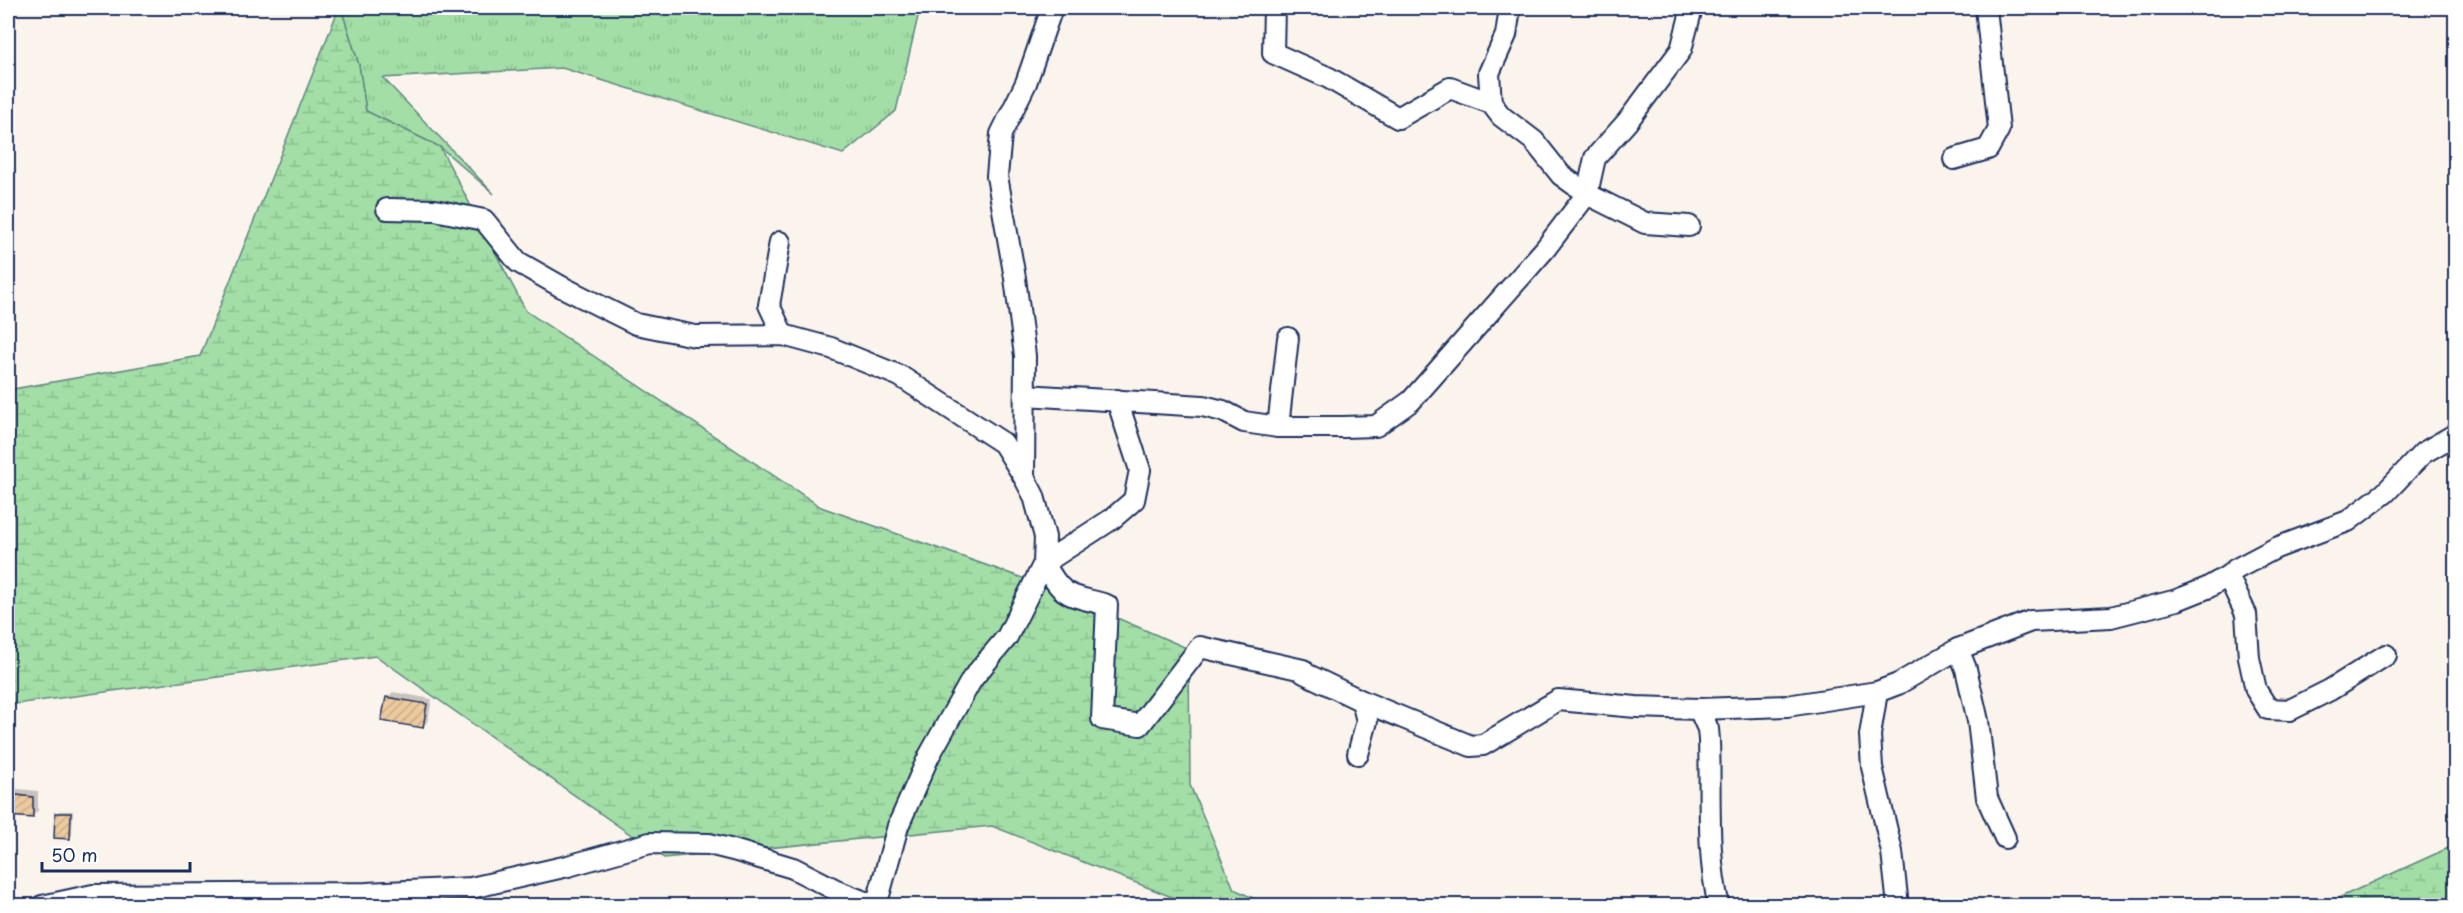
<svg xmlns="http://www.w3.org/2000/svg" width="2463" height="913" font-family="'Playpen Sans',sans-serif">
	<defs>
		<pattern id="grass-tufts" width="24" height="20" patternUnits="userSpaceOnUse" patternTransform="scale(1.5)"><rect width="24" height="20" fill="#a2dea5"/><path d="M3 7l-1-3M5 7V3M7 7l1-3M15 17l-1-3M17 17v-4M19 17l1-3" fill="none" stroke="#8bbf90"/></pattern>
		<pattern id="wetland-marsh" width="20" height="14" patternUnits="userSpaceOnUse" patternTransform="scale(1.5)"><rect width="20" height="14" fill="#a2dea5"/><path d="M1 5h8M5 5V1M11 12h8M15 12V8" fill="none" stroke="#8bbf90"/></pattern>
		<pattern id="building-hatch" width="6" height="6" patternUnits="userSpaceOnUse" patternTransform="scale(1.5)"><rect width="6" height="6" fill="#edc99e"/><path d="M-1 1l2-2M0 6l6-6M5 7l2-2" fill="none" stroke="#cbad8a"/></pattern>
	</defs>
	<rect width="100%" height="100%" fill="#fbf4ec"/>
	<filter id="ink" filterUnits="userSpaceOnUse"><feTurbulence type="fractalNoise" baseFrequency=".0167" numOctaves="2"/><feDisplacementMap in="SourceGraphic" scale="12" xChannelSelector="R" yChannelSelector="G"/><feConvolveMatrix kernelMatrix="1 2 1 2 8 2 1 2 1" color-interpolation-filters="sRGB"/></filter>
	<g filter="url(#ink)">
		<polygon fill="url(#grass-tufts)" stroke="#5e8682" stroke-width="1.5" points="341,8 920,8 896,111 843,154 562,68 383,78 494,194 440,147 366,111 359,65"/>
		<g fill="url(#wetland-marsh)" stroke="#5e8682" stroke-width="1.5">
			<polygon points="339,8 341,8 359,65 366,111 440,147 526,311 821,507 1034,582 1189,649 1190,785 1234,889 1267,905 1192,905 992,826 664,858 376,656 8,705 8,390 200,356"/>
			<polygon points="2455,845 2455,905 2323,905"/>
		</g>
		<g fill="#0003">
			<polygon points="393,692 432,699 428,721 422,727 387,698"/>
			<polygon points="8,788 38,791 38,811 32,816 8,815"/>
			<polygon points="59,811 73,811 72,835 70,837 56,813"/>
			<polygon points="594,901 629,903 629,906 590,906"/>
		</g>
		<g fill="url(#building-hatch)" stroke="#1b2f5e" stroke-width="1.5">
			<polygon points="386,697 427,704 423,728 381,721"/>
			<polygon points="8,794 33,797 33,818 8,816"/>
			<polygon points="55,813 71,813 70,839 54,838"/>
		</g>
		<g fill="none" stroke-linecap="round" stroke-linejoin="round">
			<g stroke="#1b2f5e" stroke-width="24">
				<g id="minor">
					<polyline points="1274,8 1273,53 1329,78 1398,118 1450,88 1491,103 1501,116 1534,141 1561,175 1587,194 1645,223 1689,226"/>
					<polyline points="1491,103 1489,73 1506,35 1510,8"/>
					<polyline points="1954,159 1988,149 1999,129 1986,8"/>
					<polyline points="387,209 435,210 484,220 518,262 560,286 636,324 695,336 783,335 831,348 900,376 1003,443 1024,477"/>
					<polyline points="780,242 769,305 783,335"/>
					<polyline points="1025,395 1203,406 1223,411 1244,422 1278,427 1343,427 1376,426 1411,401 1545,249 1587,194 1595,158 1627,122 1681,50 1692,8"/>
					<path d="M 1117,400 L 1140,470 L 1134,500 L 1112,519 L 1044,563 C 1064,600 1069,594 1107,605 L 1102,719 L 1140,725 L 1200,647 L 1303,670 L 1304,673 L 1362,701 L 1471,746 L 1483,745 L 1558,700 L 1636,707 L 1699,709 L 1787,706 L 1877,692 L 1898,684 L 1958,649 L 2031,621 L 2111,617 L 2177,600 L 2207,588 L 2228,576"/>
					<polyline points="1278,427 1288,338"/>
					<polyline points="1958,649 1966,669 1978,721 1987,798 2005,838"/>
					<polyline points="2386,655 2330,690 2290,710 2268,709 2256,690 2249,658 2246,614 2228,576 2236,569 2276,548 2348,521 2385,493 2423,453 2456,434"/>
					<polyline points="1877,692 1870,735 1872,767 1892,852 1898,906"/>
					<path d="M 1699,709 L 1708,729 L 1709,740 C 1711,794 1706,853 1719,906"/>
					<polyline points="1358,754 1367,721 1362,701"/>
					<polyline points="42,906 93,895 366,893 471,888 568,866 650,843 709,844 733,850 793,868 842,893 875,906"/>
					<polyline points="876,906 898,826 929,756 972,679 1007,637 1044,563 1045,537 1034,496 1024,477 1025,356 1015,278 997,176 1001,134 1026,83 1052,8"/>
				</g>
			</g>
			<use href="#minor" stroke="#fff" stroke-width="20"/>
		</g>
	</g>
	<rect width="2463" height="913" fill="none" stroke="#fff" stroke-width="30"/>
	<rect x="15" y="15" width="2433" height="883" fill="none" stroke="#1b2f5e" stroke-width="2" filter="url(#ink)"/>
	<path d="M42 862v9h148v-9" fill="none" stroke="#1b2f5e" stroke-width="3"/>
	<text x="51" y="862" font-size="18" fill="#1b2f5e" stroke="#ffffff" stroke-width="4.5" paint-order="stroke">50 m</text>
</svg>
